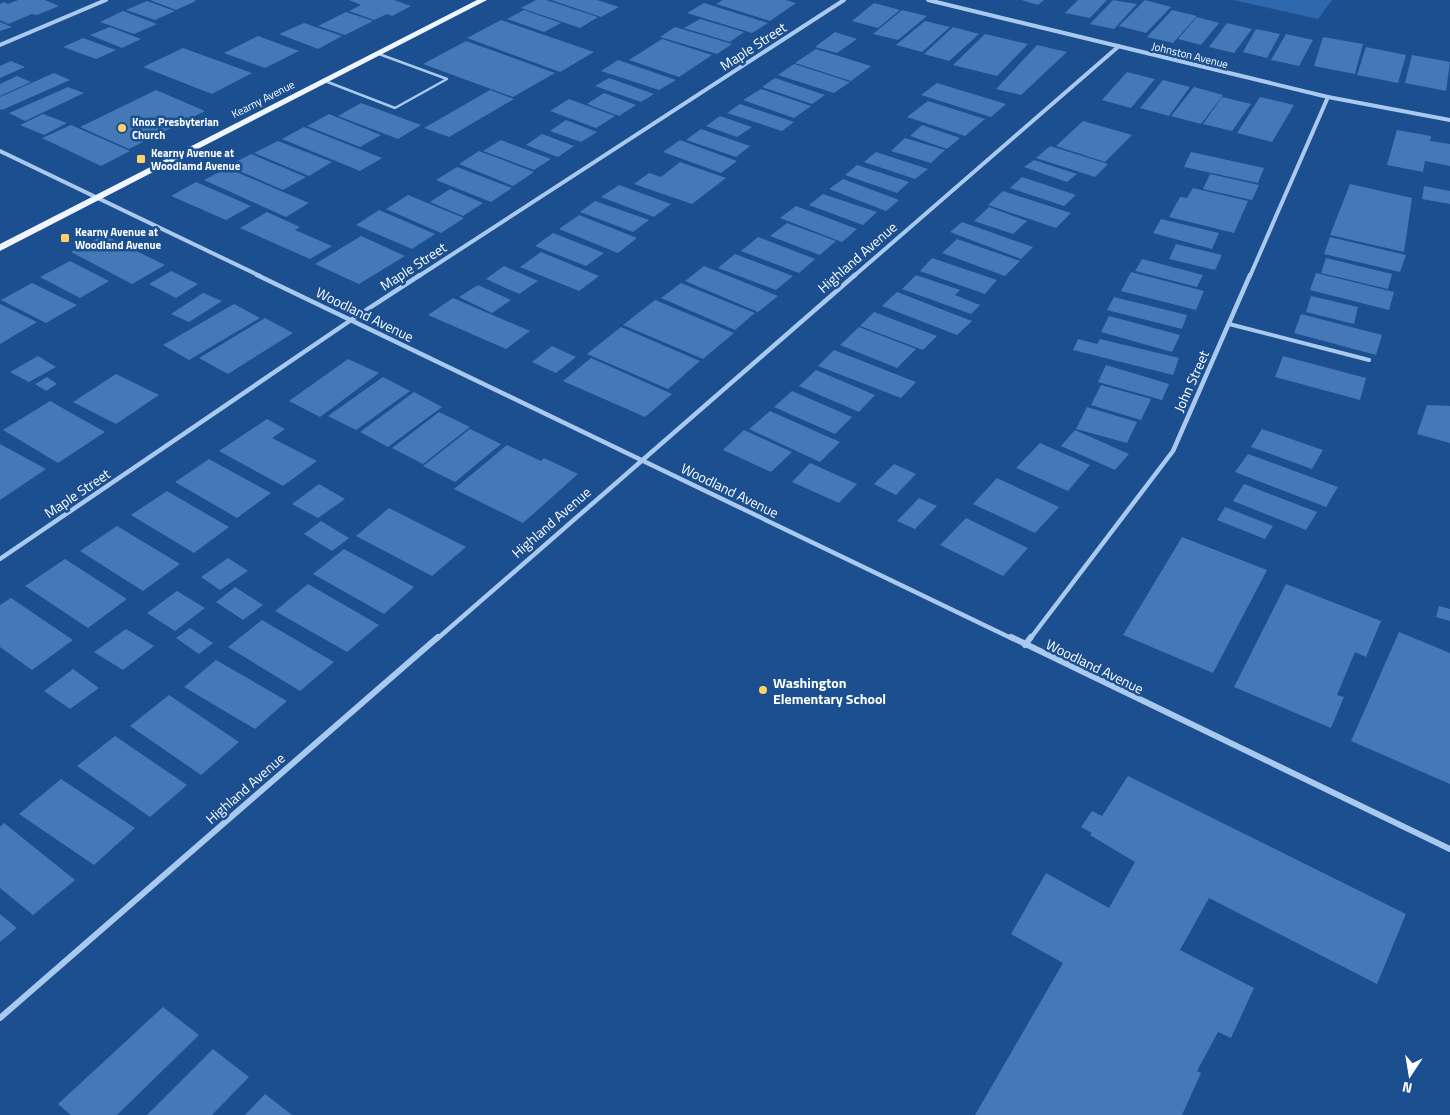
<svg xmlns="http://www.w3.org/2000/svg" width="1450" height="1115" font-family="'Titillium Web',sans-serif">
	<rect width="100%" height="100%" fill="#1b4f8f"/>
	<polygon fill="#2e69ad" points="1233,0 1332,0 1318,19"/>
	<g fill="#4478b7">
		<polygon points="18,0 45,0 59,6 37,15 32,14 8,24 0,20 0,4 4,2 8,4"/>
		<polygon points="150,0 194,0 196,1 176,10"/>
		<polygon points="349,0 394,0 411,6 392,16 387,14 374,20 349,11 361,5"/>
		<polygon points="536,0 546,0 598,17 580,28 521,8"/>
		<polygon points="551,0 597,0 619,7 601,17"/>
		<polygon points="723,0 786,0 796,3 770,21 716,4"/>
		<polygon points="1021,0 1044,0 1038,5"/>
		<polygon points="1078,0 1107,0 1090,18 1065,13"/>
		<polygon points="1113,0 1137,4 1114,29 1090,24"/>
		<polygon points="1145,0 1171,7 1146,33 1119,26"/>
		<polygon points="147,1 175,11 155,20 126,10"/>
		<polygon points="704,3 768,23 752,33 687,13"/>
		<polygon points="874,3 900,10 878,28 852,21"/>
		<polygon points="524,10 561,23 544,32 507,19"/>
		<polygon points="902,10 927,16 898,40 873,34"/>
		<polygon points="1172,10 1197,16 1173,43 1147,37"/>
		<polygon points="123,11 157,24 134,34 100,22"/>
		<polygon points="346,12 373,21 345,35 318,26"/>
		<polygon points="1197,17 1219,23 1201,45 1178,39"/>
		<polygon points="700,19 744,32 730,42 684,28"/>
		<polygon points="501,20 594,52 560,72 467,38"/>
		<polygon points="925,21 950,27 922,52 896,45"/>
		<polygon points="0,22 12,27 0,31"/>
		<polygon points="304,23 342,36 318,49 279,34"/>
		<polygon points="1227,23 1252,29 1234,53 1209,47"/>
		<polygon points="110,27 141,39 122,48 90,35"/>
		<polygon points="675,27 732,44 717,54 660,37"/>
		<polygon points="953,27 979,34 949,61 924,54"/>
		<polygon points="1256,29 1280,34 1267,58 1243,52"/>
		<polygon points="835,32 857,39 837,53 815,47"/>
		<polygon points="985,34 1028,44 997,76 953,65"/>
		<polygon points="1286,34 1313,40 1299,66 1271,60"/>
		<polygon points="258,36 299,51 265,68 224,53"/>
		<polygon points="1323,37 1363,44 1355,74 1314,66"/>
		<polygon points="83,38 116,50 96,59 63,47"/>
		<polygon points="662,39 712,55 679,77 629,60"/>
		<polygon points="466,41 555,73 513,97 423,64"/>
		<polygon points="1037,45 1067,52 1021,95 996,89"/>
		<polygon points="1366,47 1406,55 1398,83 1357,75"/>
		<polygon points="183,48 252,73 212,94 143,67"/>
		<polygon points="816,49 871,66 851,81 795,63"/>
		<polygon points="1412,55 1450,62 1446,91 1405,83"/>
		<polygon points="618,60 676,80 659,90 601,71"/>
		<polygon points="11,61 25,67 0,78 0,66"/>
		<polygon points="794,64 850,82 834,93 778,75"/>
		<polygon points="1127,72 1155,79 1131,108 1102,100"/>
		<polygon points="54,73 70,80 2,110 0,109 0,97"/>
		<polygon points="17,76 31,82 0,96 0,84"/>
		<polygon points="609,78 654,94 641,102 595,86"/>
		<polygon points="775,78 825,95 812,104 762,87"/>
		<polygon points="1163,80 1190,87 1169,116 1140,108"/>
		<polygon points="937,83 1006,104 991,117 921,95"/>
		<polygon points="68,87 84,93 25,121 9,113"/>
		<polygon points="1194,87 1223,95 1201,124 1171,116"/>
		<polygon points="761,89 811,106 794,118 743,100"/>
		<polygon points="156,90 205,111 129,149 80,127"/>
		<polygon points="490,90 514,99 449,137 424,128"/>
		<polygon points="604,93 636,105 619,116 587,104"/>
		<polygon points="1222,97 1251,104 1232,131 1203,124"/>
		<polygon points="1260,97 1294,105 1272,142 1237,133"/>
		<polygon points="569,99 615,116 596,128 550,111"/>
		<polygon points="928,101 985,119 965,136 907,117"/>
		<polygon points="361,103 421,125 398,139 338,116"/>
		<polygon points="740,104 794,122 782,131 727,113"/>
		<polygon points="43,114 67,123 44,135 20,125"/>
		<polygon points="329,114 381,135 360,147 307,126"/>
		<polygon points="720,116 752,127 737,137 706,126"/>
		<polygon points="566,120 597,132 581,142 550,131"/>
		<polygon points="1083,121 1132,135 1105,162 1056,146"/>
		<polygon points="71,125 130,151 101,166 42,138"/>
		<polygon points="922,125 960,138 947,149 910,136"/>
		<polygon points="304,127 382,158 360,171 282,139"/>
		<polygon points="701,129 750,146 736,157 686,140"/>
		<polygon points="1397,130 1431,136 1430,141 1450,144 1450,166 1425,161 1423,172 1387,165"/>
		<polygon points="542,134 574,146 558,157 526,145"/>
		<polygon points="905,138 945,150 931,163 891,151"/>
		<polygon points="501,140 551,159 534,170 483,151"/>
		<polygon points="680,140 737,161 721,173 663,152"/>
		<polygon points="278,141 332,162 309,176 254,153"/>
		<polygon points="1050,146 1108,164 1095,177 1036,158"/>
		<polygon points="479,151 534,172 513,186 459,164"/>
		<polygon points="876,152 928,169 915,179 864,162"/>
		<polygon points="1191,152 1264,168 1258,183 1184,167"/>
		<polygon points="251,154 306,177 283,190 228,166"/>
		<polygon points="1034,160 1077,174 1067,182 1024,167"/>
		<polygon points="680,162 726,178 692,204 634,184 649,173 661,177"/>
		<polygon points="857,165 909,182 897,193 845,175"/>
		<polygon points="457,167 512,188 491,202 436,180"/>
		<polygon points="227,168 309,203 286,217 204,180"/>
		<polygon points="1210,174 1259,185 1252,200 1203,189"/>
		<polygon points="1022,177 1076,195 1064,206 1010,188"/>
		<polygon points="843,179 899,200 886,211 829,189"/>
		<polygon points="196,182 251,206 226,220 171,196"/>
		<polygon points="1350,184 1412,198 1404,252 1330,235"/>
		<polygon points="619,185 671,204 654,217 601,197"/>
		<polygon points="1424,186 1450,191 1450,204 1422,199"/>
		<polygon points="1193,188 1248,201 1234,233 1169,217 1180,197 1187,198"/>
		<polygon points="450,189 483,203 463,216 430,202"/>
		<polygon points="1003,191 1071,213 1056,228 988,205"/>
		<polygon points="823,194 877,212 863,225 809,205"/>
		<polygon points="408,195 464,218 441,233 386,209"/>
		<polygon points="595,201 649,220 633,232 580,212"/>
		<polygon points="796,206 857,229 842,242 780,218"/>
		<polygon points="989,207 1027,221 1013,234 974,221"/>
		<polygon points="379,210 435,234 412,249 356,225"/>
		<polygon points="267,212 300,227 290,233 295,230 332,246 310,259 240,228"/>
		<polygon points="579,215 637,238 618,253 559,229"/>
		<polygon points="1161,219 1219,233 1212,249 1153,233"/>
		<polygon points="962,222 1033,247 1021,259 950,232"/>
		<polygon points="787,223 836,241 820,255 770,236"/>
		<polygon points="553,233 604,253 586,266 535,246"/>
		<polygon points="104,235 165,265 132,284 71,252"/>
		<polygon points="361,236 405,256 359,284 315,264"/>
		<polygon points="758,237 815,259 799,273 741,251"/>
		<polygon points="1330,237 1406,255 1400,272 1324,254"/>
		<polygon points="957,239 1020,261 1005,276 942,253"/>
		<polygon points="1176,244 1222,255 1215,270 1169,259"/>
		<polygon points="541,252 599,276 579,291 520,267"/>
		<polygon points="735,254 793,276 776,290 718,268"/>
		<polygon points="932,258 997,280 985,294 920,271"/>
		<polygon points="1326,258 1392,274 1388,289 1321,273"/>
		<polygon points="1142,259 1203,275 1197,287 1135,271"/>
		<polygon points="70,261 109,281 80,298 40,277"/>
		<polygon points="504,266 538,281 519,294 486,279"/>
		<polygon points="704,266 778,296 758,312 685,281"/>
		<polygon points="171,271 198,284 176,298 149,284"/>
		<polygon points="1131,272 1204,291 1196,310 1121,291"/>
		<polygon points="1316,273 1394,292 1389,310 1310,290"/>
		<polygon points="916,275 960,290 955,295 980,305 971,314 902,289"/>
		<polygon points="32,283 77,305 46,323 1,300"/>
		<polygon points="681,283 755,313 735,330 661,298"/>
		<polygon points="478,285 511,300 492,313 459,297"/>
		<polygon points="897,292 972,321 957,335 882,306"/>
		<polygon points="203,293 222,301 189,322 171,314"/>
		<polygon points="1311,296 1358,307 1354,324 1306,312"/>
		<polygon points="1114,297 1187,315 1182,329 1107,310"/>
		<polygon points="453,298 530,331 506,349 428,315"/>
		<polygon points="655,300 734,333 703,359 623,325"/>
		<polygon points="0,304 37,322 0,344"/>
		<polygon points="234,304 260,318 189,360 163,345"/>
		<polygon points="874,312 937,336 923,350 860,326"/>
		<polygon points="1301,314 1382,335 1376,355 1294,333"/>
		<polygon points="1109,316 1180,335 1172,352 1101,332"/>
		<polygon points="265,318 293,333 228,374 199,358"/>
		<polygon points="621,327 700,361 668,389 587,354"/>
		<polygon points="859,327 916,349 897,368 840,345"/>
		<polygon points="1078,339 1097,344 1100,339 1179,358 1173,375 1073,350"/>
		<polygon points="552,346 576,357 556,373 532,362"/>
		<polygon points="834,350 916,382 901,398 818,366"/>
		<polygon points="38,356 56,367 29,382 10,372"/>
		<polygon points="1283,356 1366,378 1360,400 1275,377"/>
		<polygon points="591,358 672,394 645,417 563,381"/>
		<polygon points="348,359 379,373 320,417 289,401"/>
		<polygon points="1106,365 1169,384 1162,400 1098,382"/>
		<polygon points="816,370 875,395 859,412 799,386"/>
		<polygon points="116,374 159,395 116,424 73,402"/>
		<polygon points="47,377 57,384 46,391 35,384"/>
		<polygon points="383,377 410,391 356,430 328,416"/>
		<polygon points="1101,385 1151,399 1141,420 1091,405"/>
		<polygon points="792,391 852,417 835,434 774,407"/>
		<polygon points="414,392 442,407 388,447 360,432"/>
		<polygon points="50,401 105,432 58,463 3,430"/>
		<polygon points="1427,405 1450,406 1450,443 1417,434"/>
		<polygon points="1087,407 1137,422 1127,443 1076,429"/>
		<polygon points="770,411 840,442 820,462 749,429"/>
		<polygon points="439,412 470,427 423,464 392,448"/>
		<polygon points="267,419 285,429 272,438 317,461 283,486 219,451"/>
		<polygon points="470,429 501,444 455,482 423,466"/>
		<polygon points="1262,429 1323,450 1312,469 1251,447"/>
		<polygon points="744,430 792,452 771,472 723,450"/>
		<polygon points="1075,430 1129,454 1115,470 1061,446"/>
		<polygon points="1040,443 1090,465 1068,491 1016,468"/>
		<polygon points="0,444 46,469 0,500"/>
		<polygon points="507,445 541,461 544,458 578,474 523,523 454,489"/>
		<polygon points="1248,454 1338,487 1326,507 1235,472"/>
		<polygon points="209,459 271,493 237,518 175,482"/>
		<polygon points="810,463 857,484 839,503 792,482"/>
		<polygon points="894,464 916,474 896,495 874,484"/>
		<polygon points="997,478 1059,507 1035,533 973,504"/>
		<polygon points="319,484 345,499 318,518 292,504"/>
		<polygon points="1244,484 1317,512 1306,530 1233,501"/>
		<polygon points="167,491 229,527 194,553 131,515"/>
		<polygon points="919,498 937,506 915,529 897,521"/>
		<polygon points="1225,507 1273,526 1265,539 1217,520"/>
		<polygon points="389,508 466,547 432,576 356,536"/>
		<polygon points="966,518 1028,548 1003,576 940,545"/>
		<polygon points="321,521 349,538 332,551 304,534"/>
		<polygon points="117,526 180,564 143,591 80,551"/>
		<polygon points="1182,537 1267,570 1213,673 1123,635"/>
		<polygon points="344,549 414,587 384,614 313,574"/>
		<polygon points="228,558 248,571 220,590 201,577"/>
		<polygon points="65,559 127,599 88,628 25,586"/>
		<polygon points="308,584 379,625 347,652 275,611"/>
		<polygon points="1286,584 1381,621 1366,657 1355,652 1337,695 1344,697 1331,728 1234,687"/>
		<polygon points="235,587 263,605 243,620 216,602"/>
		<polygon points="177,591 205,608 175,631 147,613"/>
		<polygon points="11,598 73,640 32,670 0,647 0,605"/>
		<polygon points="1439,606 1450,609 1450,621 1436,617"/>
		<polygon points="262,620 334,662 300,691 228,647"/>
		<polygon points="190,628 213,643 199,654 176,638"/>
		<polygon points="126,629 154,646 123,670 94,652"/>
		<polygon points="1399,632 1450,653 1450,784 1351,741"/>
		<polygon points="216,660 287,701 255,729 184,687"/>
		<polygon points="73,669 99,688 70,709 44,691"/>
		<polygon points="169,695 239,742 201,775 130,726"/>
		<polygon points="115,736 187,785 150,817 77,766"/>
		<polygon points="1128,776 1406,914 1377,984 1209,898 1180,950 1254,988 1231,1038 1218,1032 1197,1071 1201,1073 1182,1115 975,1115 1063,963 1011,934 1046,873 1109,908 1135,862 1090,835 1092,833 1081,827 1092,811 1102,816"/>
		<polygon points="61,779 135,828 94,865 19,814"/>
		<polygon points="4,823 75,880 33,915 0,888 0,827"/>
		<polygon points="0,914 17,928 0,942"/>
		<polygon points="163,1007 199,1035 117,1115 71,1115 58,1104"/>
		<polygon points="213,1049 249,1077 212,1115 147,1115"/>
		<polygon points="265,1094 292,1115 245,1115"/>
	</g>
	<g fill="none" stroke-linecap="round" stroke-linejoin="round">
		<polyline stroke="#a9c9ee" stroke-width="2.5" points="325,81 395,108 447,79 379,54"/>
		<polyline stroke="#a9c9ee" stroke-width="4" points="1229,324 1369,360"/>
		<g stroke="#a9c9ee" stroke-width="4">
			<polyline points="928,0 1328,97 1450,120"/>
			<polyline points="0,45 106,0"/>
			<polyline points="0,151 260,276"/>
			<polyline points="419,276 844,0"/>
			<polyline points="854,276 1119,46"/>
			<polyline points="1250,276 1328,97"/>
		</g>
		<g stroke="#a9c9ee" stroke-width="4.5">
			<polyline points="257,275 1013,639"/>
			<polyline points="0,559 351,320 420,275"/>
			<polyline points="437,639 855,275"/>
			<polyline points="1030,639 1173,451 1250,275"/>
		</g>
		<g stroke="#a9c9ee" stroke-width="6">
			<polyline points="1011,637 1450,849"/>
			<polyline points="1025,645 1031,637"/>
			<polyline points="0,1018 438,637"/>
		</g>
		<polygon fill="#f0f6ff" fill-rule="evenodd" points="477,0 487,0 0,251 0,244"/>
	</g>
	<g fill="#ffd166" stroke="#1b4f8f" stroke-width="2">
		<circle cx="122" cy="128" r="5"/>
		<rect x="136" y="154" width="10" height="10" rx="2.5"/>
		<rect x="60" y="233" width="10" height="10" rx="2.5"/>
		<circle cx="763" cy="690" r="5"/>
	</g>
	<g text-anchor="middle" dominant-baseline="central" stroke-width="5" stroke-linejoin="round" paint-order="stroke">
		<g font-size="11" fill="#fff" stroke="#1b4f8f">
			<text transform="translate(1190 55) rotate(14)">Johnston Avenue</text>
			<text transform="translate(263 99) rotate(-27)">Kearny Avenue</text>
		</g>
		<g font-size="11" font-weight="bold" fill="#fff" stroke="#1b4f8f" text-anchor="start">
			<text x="132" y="122">Knox Presbyterian<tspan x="132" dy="13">Church</tspan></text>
			<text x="151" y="153">Kearny Avenue at<tspan x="151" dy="13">Woodlamd Avenue</tspan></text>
			<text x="75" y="232">Kearny Avenue at<tspan x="75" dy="13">Woodland Avenue</tspan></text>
		</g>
		<g font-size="14" fill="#fff" stroke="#1b4f8f">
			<text transform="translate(753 46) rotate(-33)">Maple Street</text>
			<text transform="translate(857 257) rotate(-41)">Highland Avenue</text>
			<text transform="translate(413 266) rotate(-33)">Maple Street</text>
			<text transform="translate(365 314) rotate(26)">Woodland Avenue</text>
			<text transform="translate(1191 381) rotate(-66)">John Street</text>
			<text transform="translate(730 490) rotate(26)">Woodland Avenue</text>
			<text transform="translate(77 493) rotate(-34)">Maple Street</text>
			<text transform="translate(551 522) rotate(-41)">Highland Avenue</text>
			<text transform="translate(1095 666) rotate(26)">Woodland Avenue</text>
			<text transform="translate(245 788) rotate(-41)">Highland Avenue</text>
		</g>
		<g font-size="14" font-weight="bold" fill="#fff" stroke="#1b4f8f" text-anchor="start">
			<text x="773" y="682">Washington<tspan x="773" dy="16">Elementary School</tspan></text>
		</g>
	</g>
	<g transform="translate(1410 1075) rotate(192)" stroke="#1b4f8f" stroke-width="4" paint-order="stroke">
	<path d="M0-4L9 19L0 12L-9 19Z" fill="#ffffff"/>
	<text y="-8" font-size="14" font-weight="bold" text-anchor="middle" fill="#ffffff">N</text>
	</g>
</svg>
